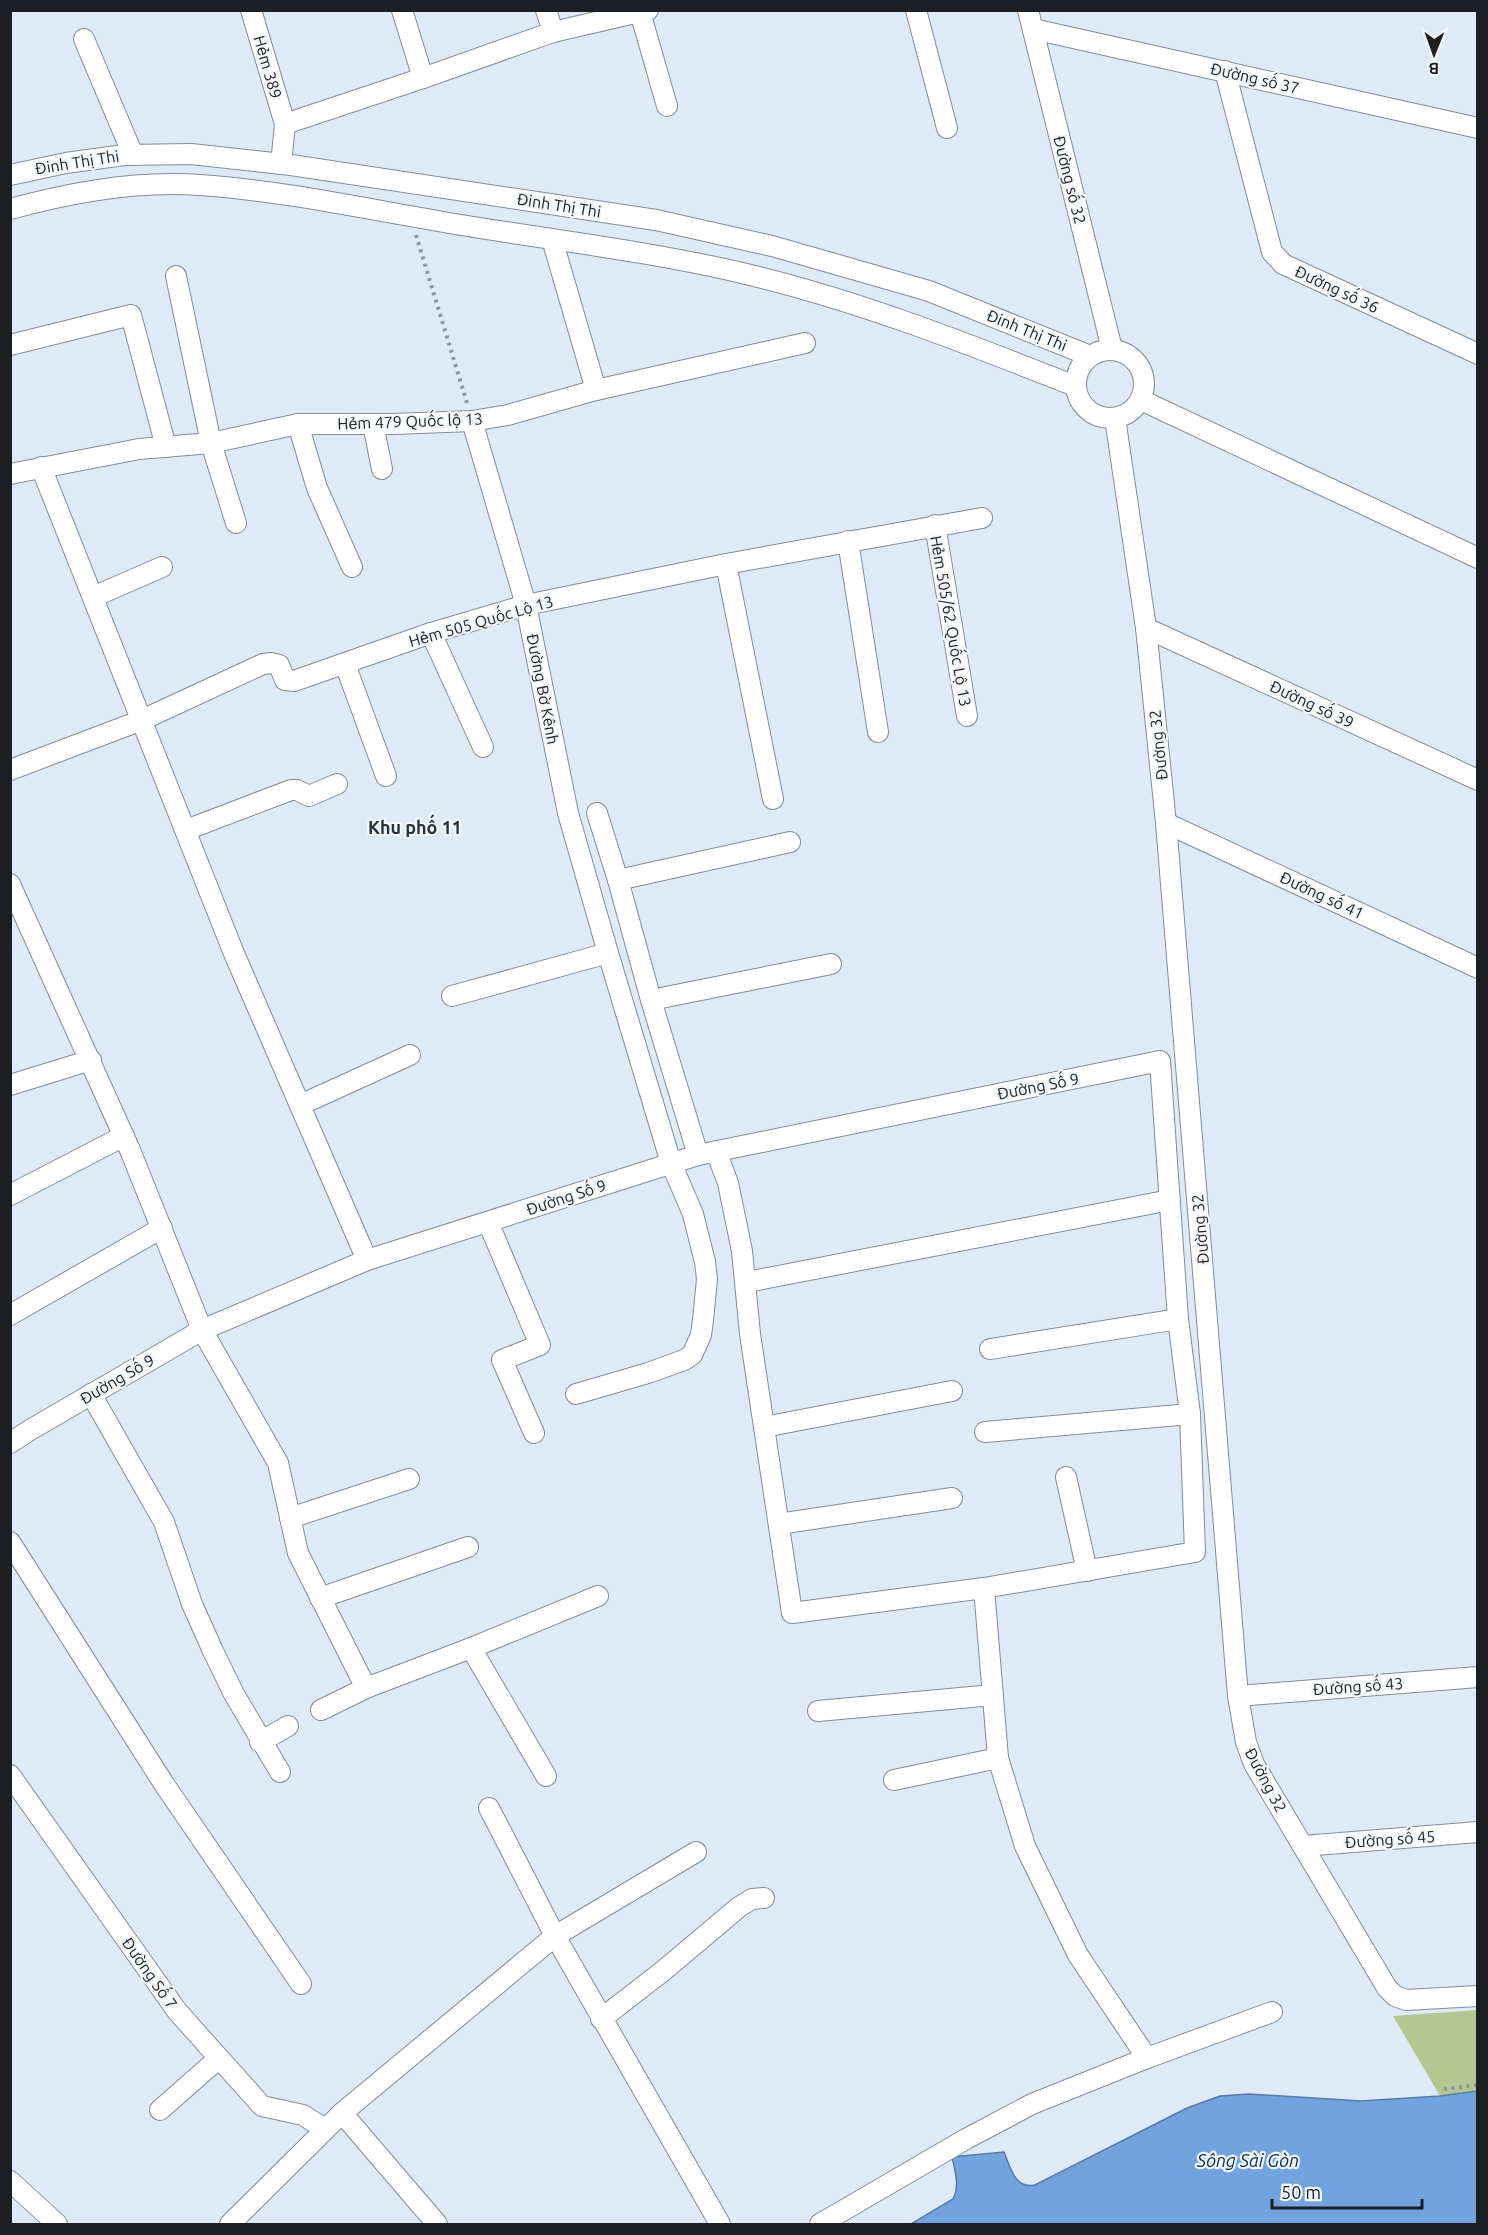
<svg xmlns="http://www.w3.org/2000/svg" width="1488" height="2235" font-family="Ubuntu,sans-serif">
	<rect width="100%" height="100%" fill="#dfeaf8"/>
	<polygon fill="#b5c791" points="1477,2010 1477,2091 1440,2096 1393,2016"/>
	<path fill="#72a3de" stroke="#587ba6" stroke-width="1.5" d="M 1477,2091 L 1477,2224 L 911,2224 L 953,2199 C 960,2186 955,2171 952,2157 L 1004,2152 C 1011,2168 1014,2189 1035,2185 L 1187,2108 L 1220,2096 L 1249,2094 L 1361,2101 L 1440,2096 Z"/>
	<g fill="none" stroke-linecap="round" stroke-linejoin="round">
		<g stroke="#818c98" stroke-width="22">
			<g id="minor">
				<polyline points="251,10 285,124"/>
				<polyline points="402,10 423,78"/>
				<polyline points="546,10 553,32"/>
				<polyline points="916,10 947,128"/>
				<polyline points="1028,10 1112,349"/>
				<polyline points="640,12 667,106"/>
				<polyline points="1033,29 1478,128"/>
				<polyline points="84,39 133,155"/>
				<polyline points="1225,71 1272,252 1283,264 1478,354"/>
				<polyline points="281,164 285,124 423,78 553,32 648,10"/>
				<polyline points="10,175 66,163 124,155 191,154 291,165 656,220 772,246 929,291 1090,356"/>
				<path d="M 10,209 C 72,192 137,180 200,185 C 286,191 371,210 455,224 C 551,240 648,251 742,273 C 857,300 966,343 1075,386"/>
				<polyline points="552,239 596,390"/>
				<polyline points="176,276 211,443 236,523"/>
				<polyline points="10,345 131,315 166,447"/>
				<circle cx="1110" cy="384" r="34"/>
				<polyline points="1141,400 1478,558"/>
				<polyline points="1115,418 1146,628 1166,823 1238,1696 1246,1742 1254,1764 1387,1988 1395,1996 1406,2000 1478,1996"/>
				<polyline points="472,421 526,605 568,813 608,953 671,1163 693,1214 705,1262 707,1279 703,1320 701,1335 692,1355 684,1360 648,1373 576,1394"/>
				<polyline points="298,424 317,488 352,567"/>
				<polyline points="373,424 382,469"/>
				<polyline points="41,467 233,951 367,1260"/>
				<polyline points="10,474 139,449 211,443 298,424 393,424 472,421 508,415 596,390 805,343"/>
				<polyline points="935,525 967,716"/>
				<polyline points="848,541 878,732"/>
				<polyline points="726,564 773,799"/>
				<polyline points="93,597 162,567"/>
				<polyline points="1146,628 1478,780"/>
				<polyline points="431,633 483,747"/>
				<polyline points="345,664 386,776"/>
				<polyline points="10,770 142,720 263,664 271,663 279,665 285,680 294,681 431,633 526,605 726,564 982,518"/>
				<polyline points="597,813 618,880"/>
				<polyline points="1166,823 1478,968"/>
				<polyline points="186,830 291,790 297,790 309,796 337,784"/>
				<polyline points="10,884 130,1150 202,1330 278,1463 298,1553 366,1688"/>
				<polyline points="452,996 608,953"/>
				<polyline points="651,1000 831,964"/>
				<polyline points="10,1085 91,1060"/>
				<polyline points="300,1105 410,1055"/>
				<polyline points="698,1155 651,1000 618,880 790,842"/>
				<polyline points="10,1195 124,1136"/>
				<polyline points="488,1222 540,1345 502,1360 534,1433"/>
				<polyline points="747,1282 1170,1200"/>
				<polyline points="10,1315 162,1228"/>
				<polyline points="990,1349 1178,1319"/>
				<polyline points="91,1394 164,1522 192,1604 213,1651 234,1694 280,1772"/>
				<polyline points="764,1427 952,1391"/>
				<polyline points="985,1432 1190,1414"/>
				<polyline points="10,1443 30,1430 202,1330 367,1260 698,1155 1160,1061 1178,1319 1190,1414 1195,1552 984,1588 792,1613 750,1334 742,1251 728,1183 716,1151"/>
				<polyline points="1066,1477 1087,1571"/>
				<polyline points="290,1518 409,1479"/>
				<polyline points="779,1524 952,1498"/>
				<polyline points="10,1542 164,1784 301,1984"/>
				<polyline points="984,1588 998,1758 1025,1846 1078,1955 1147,2058"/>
				<polyline points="320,1598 468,1547"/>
				<polyline points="471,1648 546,1776"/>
				<polyline points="1238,1696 1478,1677"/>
				<polyline points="321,1710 366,1688 471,1648 598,1596"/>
				<polyline points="818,1711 993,1695"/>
				<polyline points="260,1742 288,1726"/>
				<polyline points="10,1775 177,2011 219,2058 262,2106 303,2115 325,2129"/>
				<polyline points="894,1780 998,1758"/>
				<polyline points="489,1808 555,1936 720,2224"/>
				<polyline points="1303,1846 1478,1832"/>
				<polyline points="601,2019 663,1971 739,1907 752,1899 764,1898"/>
				<polyline points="160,2110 219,2058"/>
				<polyline points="342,2113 437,2224"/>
				<polyline points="10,2181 57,2224"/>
				<polyline points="230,2224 342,2113 555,1936 696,1852"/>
				<polyline points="820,2224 966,2139 1032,2104 1147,2058 1272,2012"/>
			</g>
		</g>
		<g stroke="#8d959f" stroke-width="4" stroke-dasharray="3 4.5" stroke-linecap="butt">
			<polyline points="416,235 467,403"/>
			<polyline points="1444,2089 1478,2085"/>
		</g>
		<use href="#minor" stroke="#fff" stroke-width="20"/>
	</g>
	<g text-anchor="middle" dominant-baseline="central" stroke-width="4.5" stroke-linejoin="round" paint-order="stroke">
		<g font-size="16" fill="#1b1f24" stroke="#f2f7fc">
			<text transform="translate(268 67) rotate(74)">Hẻm 389</text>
			<text transform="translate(1255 78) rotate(13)">Đường số 37</text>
			<text transform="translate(77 162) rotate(-9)">Đinh Thị Thi</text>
			<text transform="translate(1070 180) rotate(76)">Đường số 32</text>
			<text transform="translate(559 205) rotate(9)">Đinh Thị Thi</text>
			<text transform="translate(1337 289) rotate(25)">Đường số 36</text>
			<text transform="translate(1027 330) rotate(22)">Đinh Thị Thi</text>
			<text transform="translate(410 421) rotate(-2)">Hẻm 479 Quốc lộ 13</text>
			<text transform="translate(481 621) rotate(-16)">Hẻm 505 Quốc Lộ 13</text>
			<text transform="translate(951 621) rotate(80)">Hẻm 505/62 Quốc Lộ 13</text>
			<text transform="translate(543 689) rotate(79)">Đường Bờ Kênh</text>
			<text transform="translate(1312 704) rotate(25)">Đường số 39</text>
			<text transform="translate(1158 745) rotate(-96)">Đường 32</text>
			<text transform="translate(1322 895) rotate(25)">Đường số 41</text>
			<text transform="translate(1038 1086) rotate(-11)">Đường Số 9</text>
			<text transform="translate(566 1197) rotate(-18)">Đường Số 9</text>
			<text transform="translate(1200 1229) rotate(-95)">Đường 32</text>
			<text transform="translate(117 1379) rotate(-30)">Đường Số 9</text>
			<text transform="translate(1358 1686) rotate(-4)">Đường số 43</text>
			<text transform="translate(1266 1780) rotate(62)">Đường 32</text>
			<text transform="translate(1390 1839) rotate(-4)">Đường số 45</text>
			<text transform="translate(150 1973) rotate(55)">Đường Số 7</text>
		</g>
		<g font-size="18" font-weight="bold" fill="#28303b" stroke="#f2f7fc">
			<text x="415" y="827">Khu phố 11</text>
		</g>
		<g font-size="18" font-style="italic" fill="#06294f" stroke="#f2f7fc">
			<text x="1248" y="2160">Sông Sài Gòn</text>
		</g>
	</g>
	<rect width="1488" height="2235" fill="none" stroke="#1b1f24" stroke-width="24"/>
	<g transform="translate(1434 54) rotate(181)" stroke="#f2f7fc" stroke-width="4.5" paint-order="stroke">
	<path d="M0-4.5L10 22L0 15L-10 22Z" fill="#1b1f24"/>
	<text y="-9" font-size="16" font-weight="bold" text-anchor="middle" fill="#1b1f24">B</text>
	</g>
	<path d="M1272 2199v9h150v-9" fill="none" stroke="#1b1f24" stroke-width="3"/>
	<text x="1281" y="2199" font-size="18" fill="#1b1f24" stroke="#f2f7fc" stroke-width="4.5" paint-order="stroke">50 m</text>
</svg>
